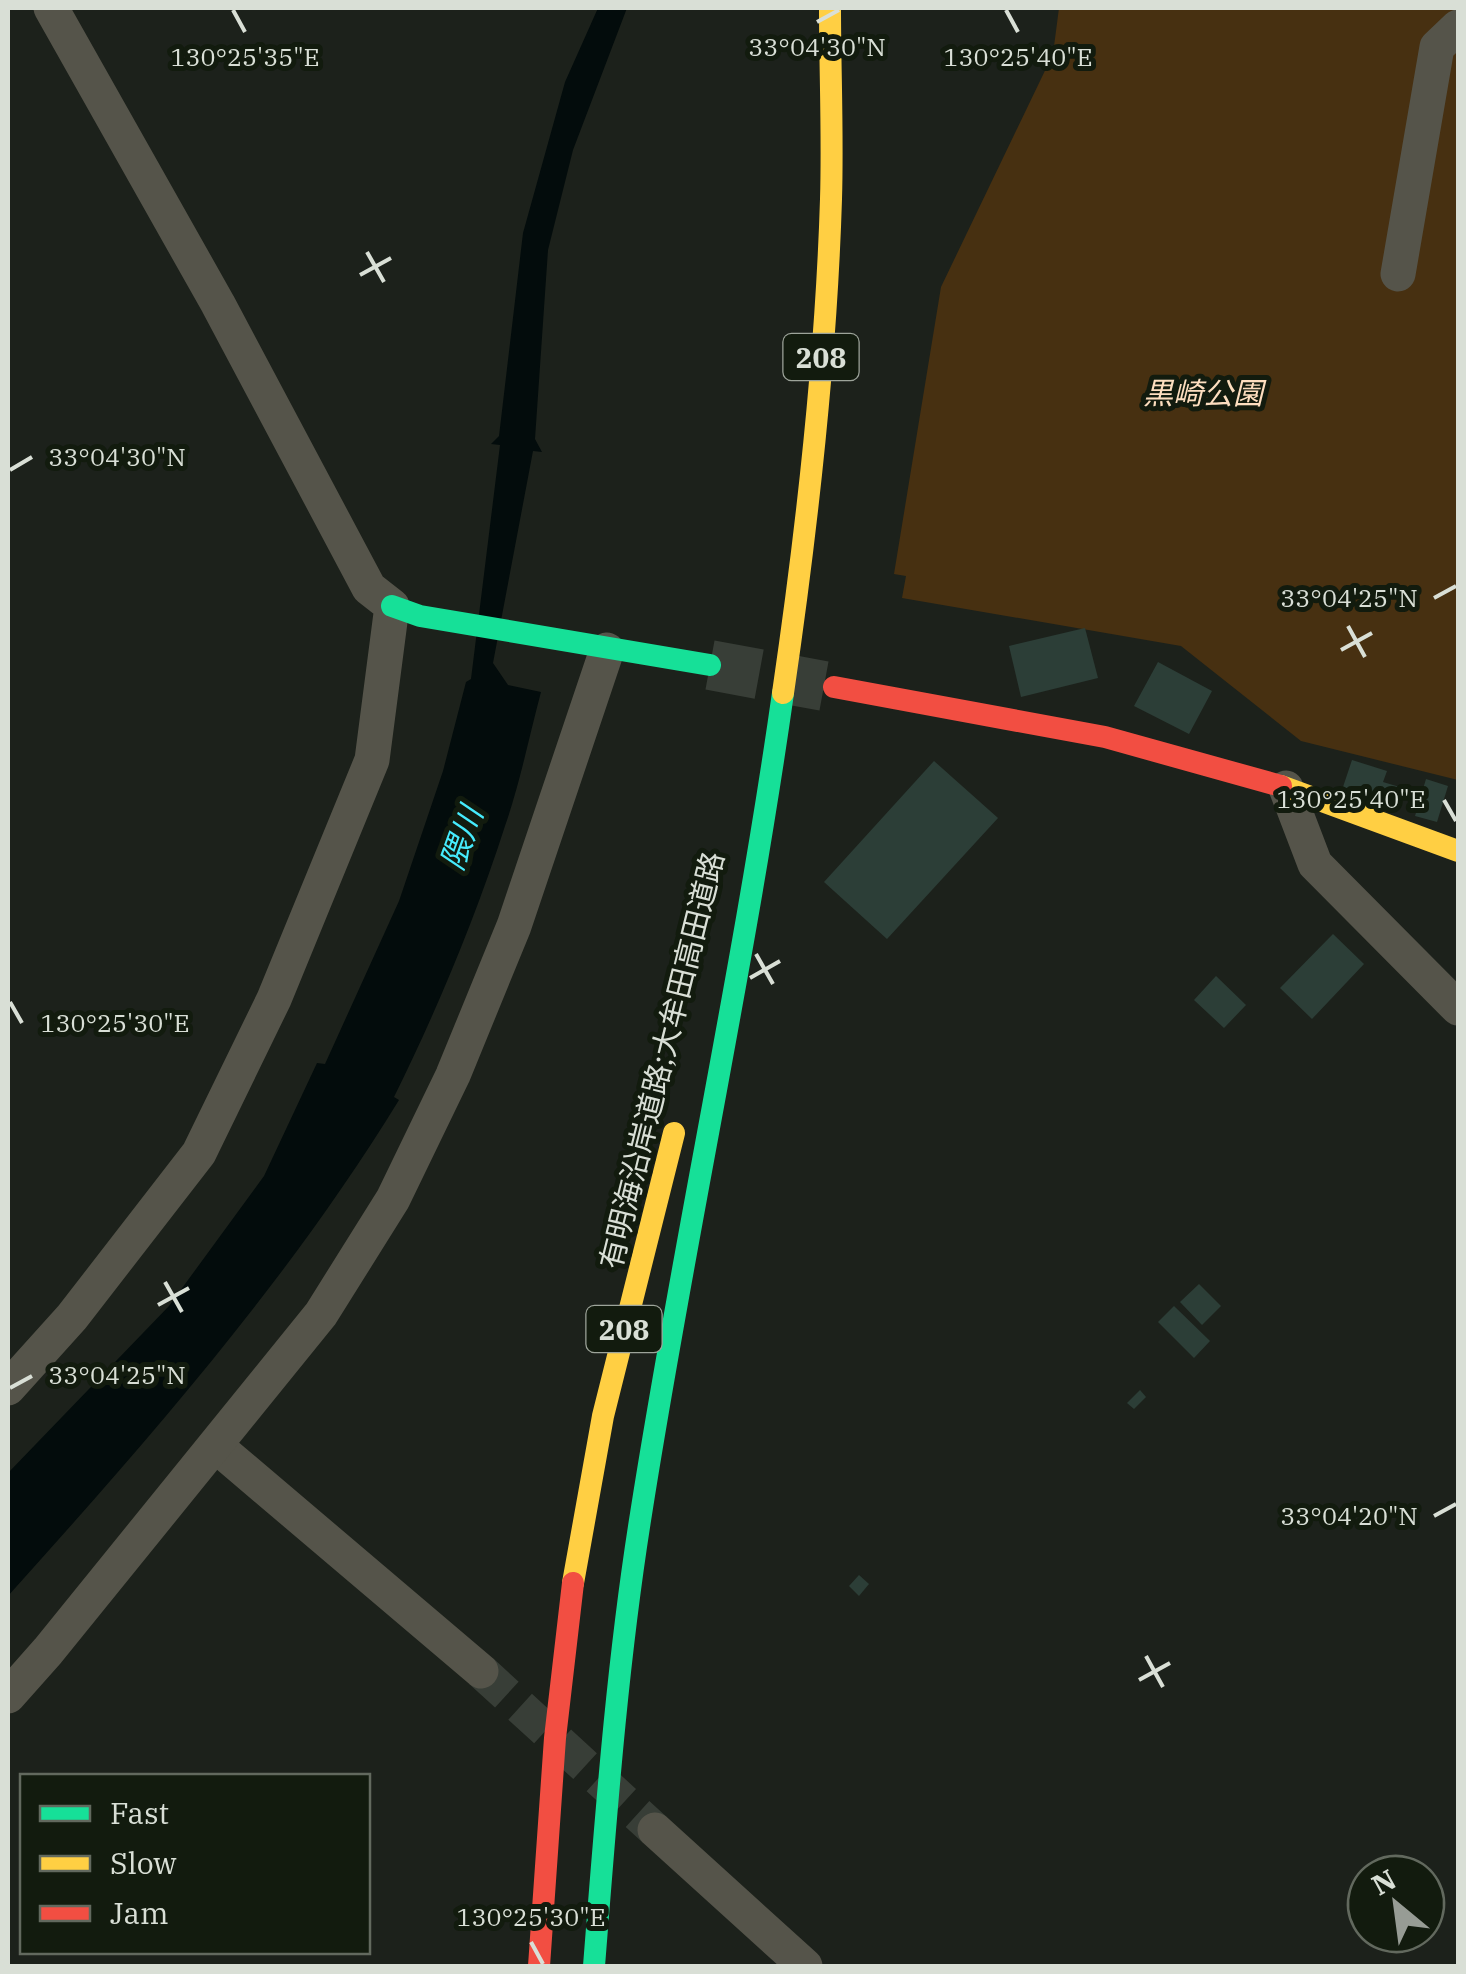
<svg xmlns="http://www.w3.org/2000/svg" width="1466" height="1974" font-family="'IBM Plex Serif','Noto Sans JP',serif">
	<rect width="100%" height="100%" fill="#1c211b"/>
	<polygon fill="#473011" points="1059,8 1458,8 1458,780 1301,741 1181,646 902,598 906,576 894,574 941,287 1053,54"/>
	<path fill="#030c0c" d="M 598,8 L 627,8 L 573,150 L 548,250 L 535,439 L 542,452 L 533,451 L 493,663 L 508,685 L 541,692 C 529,737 520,783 505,826 C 475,919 437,1010 394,1097 L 399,1100 C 288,1281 149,1439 8,1596 L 8,1473 L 169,1306 L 264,1176 L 317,1063 L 325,1064 L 399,901 L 443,771 L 466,682 L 471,679 L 500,445 L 491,444 L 499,436 L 523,233 L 565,82 Z"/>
	<g fill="#2c3e37">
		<polygon points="1085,628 1098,678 1021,697 1009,646"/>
		<polygon points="1158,662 1212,691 1189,734 1134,706"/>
		<polygon points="1352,760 1387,771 1383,782 1403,788 1397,806 1343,787"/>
		<polygon points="934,761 998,818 887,939 824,882"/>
		<polygon points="1426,779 1448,786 1437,822 1415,816"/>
		<polygon points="1333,934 1364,964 1312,1019 1280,988"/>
		<polygon points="1216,976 1246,1005 1224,1028 1194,1000"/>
		<polygon points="1199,1284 1221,1306 1202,1325 1180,1302"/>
		<polygon points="1174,1306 1210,1341 1194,1358 1158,1322"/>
		<polygon points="1140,1390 1146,1397 1134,1409 1127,1403"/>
		<polygon points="859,1575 869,1584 859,1596 849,1586"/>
	</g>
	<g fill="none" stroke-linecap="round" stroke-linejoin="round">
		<polyline stroke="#383e37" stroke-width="35" stroke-dasharray="35 18" stroke-linecap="butt" points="481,1671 655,1830"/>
		<polyline stroke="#383e37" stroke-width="50" stroke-dasharray="50 25" stroke-linecap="butt" points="710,665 824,686"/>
		<g stroke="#55544a" stroke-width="35">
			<polyline points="1398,274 1437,47 1458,27"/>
			<polyline points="1286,788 1315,864 1458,1008"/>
			<polyline points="8,1388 72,1317 199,1153 274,999 372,760 392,606 369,588 218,304 51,8"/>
			<polyline points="216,1446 481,1671"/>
			<polyline points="8,1696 48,1651 321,1314 393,1199 453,1075 514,926 607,650"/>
			<polyline points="655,1830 805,1966"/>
		</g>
		<g stroke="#16e098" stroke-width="22">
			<polyline points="392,606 420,616 710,665"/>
			<path d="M 594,1966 C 606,1815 617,1664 641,1514 C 684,1239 744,968 783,693"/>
		</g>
		<g stroke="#ffcf43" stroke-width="22">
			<path d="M 783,693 C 807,529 826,364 831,199 C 833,135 830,72 830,8"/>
			<polyline points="1281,786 1458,851"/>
			<polyline points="573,1583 603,1416 674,1133"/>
		</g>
		<g stroke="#f24e42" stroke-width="22">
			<polyline points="834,687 1105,737 1281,786"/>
			<polyline points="539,1966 555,1738 573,1583"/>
		</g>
	</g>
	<path fill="none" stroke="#d9dfd6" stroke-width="4" d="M 233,10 L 245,32M 1006,10 L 1018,32M 817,22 L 839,10M 367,252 L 384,282M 360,275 L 391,258M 10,470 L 32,457M 1434,598 L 1456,586M 1348,626 L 1365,657M 1341,650 L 1372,633M 1444,800 L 1456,821M 756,954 L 773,984M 750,978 L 780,961M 10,1002 L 22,1023M 165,1282 L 182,1312M 158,1305 L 189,1288M 10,1388 L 32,1376M 1434,1516 L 1456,1504M 1146,1656 L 1163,1687M 1139,1680 L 1170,1663M 531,1942 L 543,1964"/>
	<g text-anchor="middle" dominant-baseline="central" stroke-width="10" stroke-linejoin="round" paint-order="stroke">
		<g fill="#121b0e" stroke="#9da49a" stroke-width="2.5">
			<rect x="783.5" y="334" width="75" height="46" rx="8"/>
			<rect x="586.5" y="1306" width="75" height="46" rx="8"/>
		</g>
		<g font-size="28" font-weight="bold" fill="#d9dfd6">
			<text x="821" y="357">208</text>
			<text x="624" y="1329">208</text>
		</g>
		<g font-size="30" font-style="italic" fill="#fddebf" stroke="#121b0e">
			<text x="1203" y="392">黒崎公園</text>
		</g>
		<g font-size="30" fill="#d9dfd6" stroke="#121b0e">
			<text transform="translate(661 1060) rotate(-76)">有明海沿岸道路;大牟田高田道路</text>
		</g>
		<g font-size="32" font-style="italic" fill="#46ecfd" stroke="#121b0e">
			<text transform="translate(461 838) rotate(-70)">隈川</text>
		</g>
	</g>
	<g font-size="25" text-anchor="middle" fill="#d9dfd6" stroke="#121b0e" stroke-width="10" stroke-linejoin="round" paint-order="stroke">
		<text x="817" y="56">33°04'30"N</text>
		<text x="245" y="66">130°25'35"E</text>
		<text x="1018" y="66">130°25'40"E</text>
		<text x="117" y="466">33°04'30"N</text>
		<text x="1349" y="607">33°04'25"N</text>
		<text x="1351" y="808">130°25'40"E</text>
		<text x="115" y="1032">130°25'30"E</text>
		<text x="117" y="1384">33°04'25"N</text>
		<text x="1349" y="1525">33°04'20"N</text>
		<text x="531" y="1926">130°25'30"E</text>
	</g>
	<rect width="1466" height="1974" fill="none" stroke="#d9dfd6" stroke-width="20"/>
	<rect x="20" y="1774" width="350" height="180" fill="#121b0e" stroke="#62695e" stroke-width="2.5"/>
	<rect x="40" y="1806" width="50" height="15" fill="#16e098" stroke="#62695e" stroke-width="2.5"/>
	<text x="110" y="1824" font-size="30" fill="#d9dfd6">Fast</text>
	<rect x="40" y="1856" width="50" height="15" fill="#ffcf43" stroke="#62695e" stroke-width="2.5"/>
	<text x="110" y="1874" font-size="30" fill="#d9dfd6">Slow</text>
	<rect x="40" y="1906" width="50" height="15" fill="#f24e42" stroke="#62695e" stroke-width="2.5"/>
	<text x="110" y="1924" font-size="30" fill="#d9dfd6">Jam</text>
	<g transform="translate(1396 1904) rotate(331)"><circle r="48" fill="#121b0e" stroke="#62695e" stroke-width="2.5"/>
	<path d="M0-8L18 38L0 25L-18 38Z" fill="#979c95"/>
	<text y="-15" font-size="28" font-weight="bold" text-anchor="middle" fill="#d9dfd6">N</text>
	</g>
</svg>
